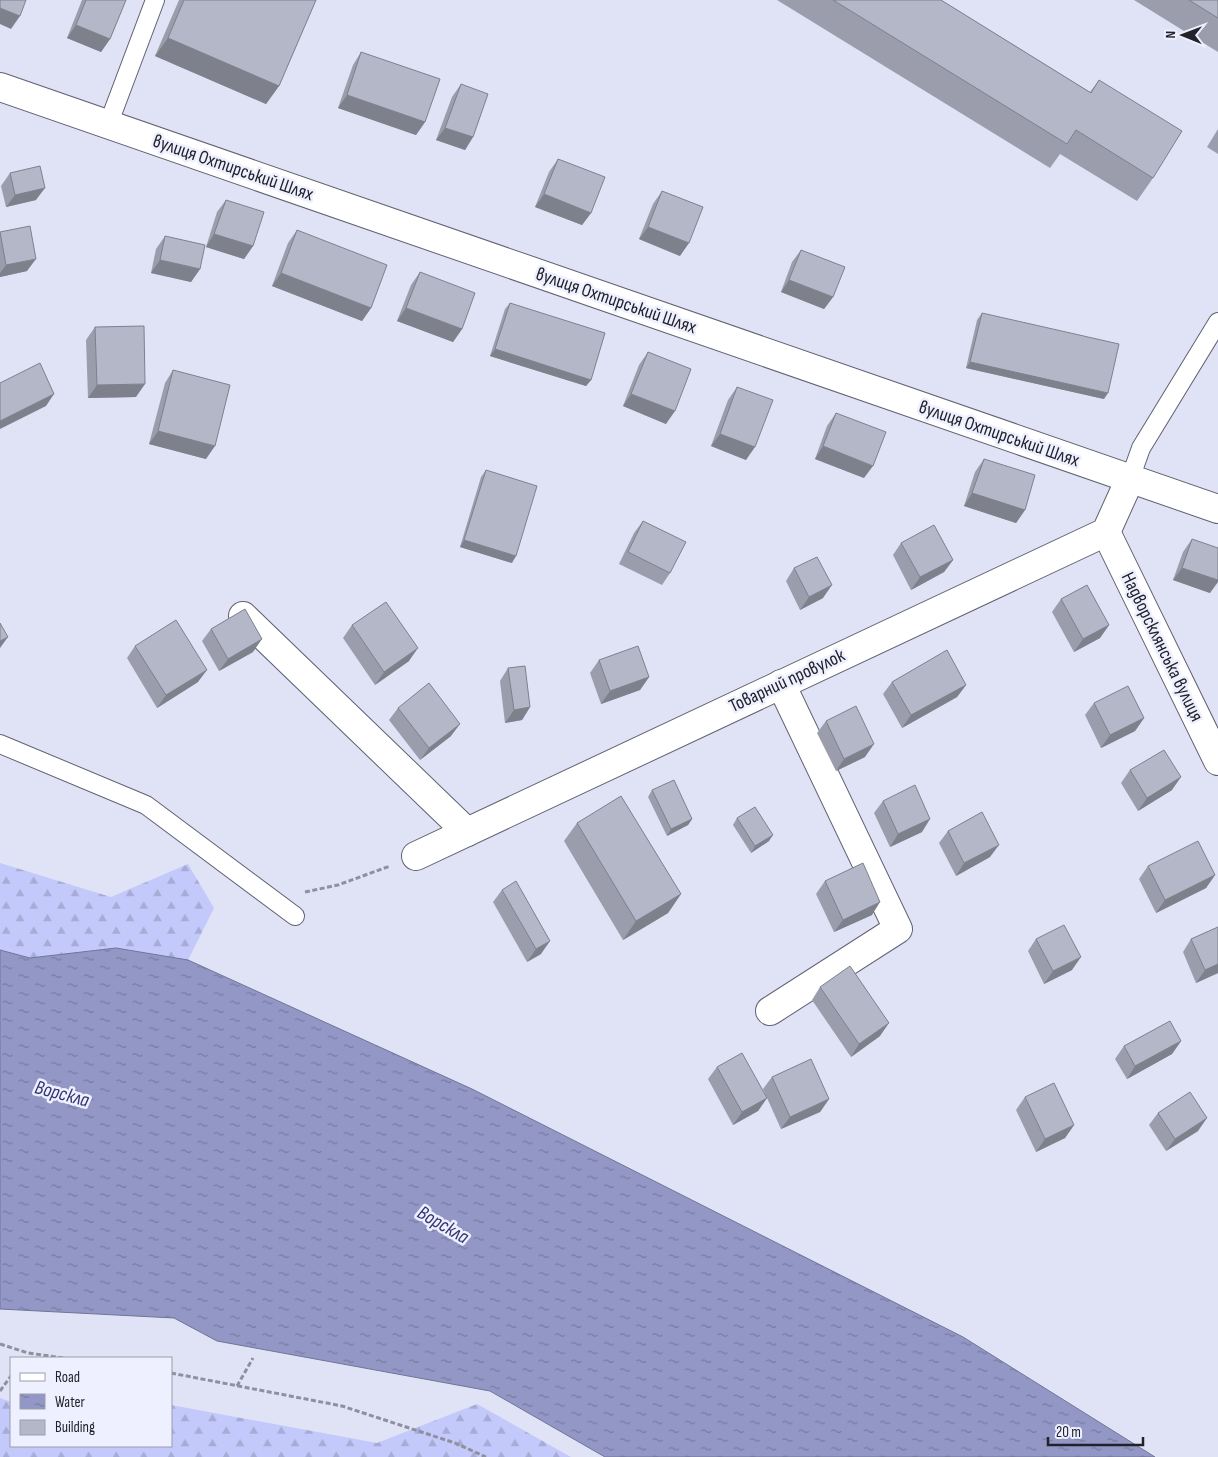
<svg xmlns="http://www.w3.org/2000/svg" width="1218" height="1457" font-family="'Sofia Sans Condensed',sans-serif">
	<defs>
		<pattern id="forest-firs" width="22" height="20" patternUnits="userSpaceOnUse" patternTransform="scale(1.25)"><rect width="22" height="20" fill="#c3c9fa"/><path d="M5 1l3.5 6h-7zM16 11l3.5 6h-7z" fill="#a7acd6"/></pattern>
		<pattern id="water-ripples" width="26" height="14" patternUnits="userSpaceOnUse" patternTransform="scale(1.25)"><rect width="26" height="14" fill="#9297c6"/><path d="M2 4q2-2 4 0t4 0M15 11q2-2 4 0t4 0" fill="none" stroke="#777ba1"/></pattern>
	</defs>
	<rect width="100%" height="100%" fill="#e0e3f5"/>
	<g fill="url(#forest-firs)">
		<polygon points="0,863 111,897 188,864 214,908 188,960 116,948 30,958 0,950"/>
		<polygon points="0,1398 11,1402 11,1446 171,1446 171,1405 377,1443 477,1404 571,1457 0,1457"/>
	</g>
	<polygon fill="url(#water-ripples)" stroke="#707497" points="116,948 188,960 472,1089 963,1337 1155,1457 605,1457 490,1391 217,1341 174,1318 0,1309 0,950 30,958"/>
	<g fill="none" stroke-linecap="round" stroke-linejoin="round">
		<g stroke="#606272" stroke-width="20">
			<g id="lane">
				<polyline points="108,125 155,0"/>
				<polyline points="1130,479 1141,448 1218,322"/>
				<polyline points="0,744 146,805 295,916"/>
			</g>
		</g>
		<g stroke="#606272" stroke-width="30">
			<g id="street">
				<polyline points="1106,532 1218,761"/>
				<polyline points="243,616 467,832"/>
				<polyline points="416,856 1106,532 1130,479"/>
				<polyline points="770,1011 898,929 781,684"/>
			</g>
		</g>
		<g stroke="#606272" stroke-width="30">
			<polyline id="secondary" points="0,87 1218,509"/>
		</g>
		<g stroke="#8e909d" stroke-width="3" stroke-dasharray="5 2.5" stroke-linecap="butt">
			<polyline points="305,892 338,885 390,866"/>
			<polyline points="0,1344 28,1353 64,1358"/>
			<polyline points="171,1373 342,1406 455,1443 486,1457"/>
			<polyline points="237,1386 253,1358"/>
			<polyline points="0,1391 11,1376"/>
		</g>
		<use href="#lane" stroke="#fff" stroke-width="18"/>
		<use href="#street" stroke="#fff" stroke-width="28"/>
		<use href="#secondary" stroke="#fff" stroke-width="28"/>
	</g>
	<g fill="#9b9dac">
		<polygon points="82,0 126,0 110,39 101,52 67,38"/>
		<polygon points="179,0 316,0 279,86 266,104 155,56"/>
		<polygon points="777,0 941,0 1090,92 1099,80 1153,178 1137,201 1060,154 1050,168"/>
		<polygon points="1134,0 1218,0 1218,52"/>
		<polygon points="361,52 425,122 416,135 338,108 353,65"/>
		<polygon points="461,84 473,137 465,150 436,140 452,97"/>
		<polygon points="1218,129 1218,154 1207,147"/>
		<polygon points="558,159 591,213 582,225 535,207 549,172"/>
		<polygon points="10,173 36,200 6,207 1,186"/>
		<polygon points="662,191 680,256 639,239 653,204"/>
		<polygon points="226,200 253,246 244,259 206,247 217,212"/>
		<polygon points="297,230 371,308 362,321 272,286 288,243"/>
		<polygon points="0,232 27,271 0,277"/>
		<polygon points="165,236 200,269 191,282 151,273 156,249"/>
		<polygon points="801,250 833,297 824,309 781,292 792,262"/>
		<polygon points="420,272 462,329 453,342 397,321 411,285"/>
		<polygon points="510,303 591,380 586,386 490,356 505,309"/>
		<polygon points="982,313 1104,399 966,368 977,320"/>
		<polygon points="95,327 136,397 88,398 86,340"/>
		<polygon points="648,352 666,424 623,406 639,365"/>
		<polygon points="173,370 206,459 149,444 165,383"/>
		<polygon points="737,387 746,460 711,446 728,400"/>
		<polygon points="836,413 864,478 815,459 827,426"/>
		<polygon points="984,459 1025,510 1016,523 964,506 975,472"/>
		<polygon points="486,470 512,563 460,547 481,477"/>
		<polygon points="643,521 670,573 662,585 619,564 634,533"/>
		<polygon points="1192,539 1210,593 1173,580 1183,552"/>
		<polygon points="901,543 953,560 944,572 911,590 893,555"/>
		<polygon points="794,568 823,598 800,610 786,581"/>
		<polygon points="1061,599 1109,625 1100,638 1074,652 1052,612"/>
		<polygon points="352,625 409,661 375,685 343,638"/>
		<polygon points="211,629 253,652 219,671 202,641"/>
		<polygon points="135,646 198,682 157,708 127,658"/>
		<polygon points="599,660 649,677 640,690 601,704 590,673"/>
		<polygon points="508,668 530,707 522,720 505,723 500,681"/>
		<polygon points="892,682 966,685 957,697 902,728 883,694"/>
		<polygon points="1094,703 1144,718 1135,731 1101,748 1085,715"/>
		<polygon points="398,708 451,736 420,760 389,720"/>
		<polygon points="826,721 865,757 836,771 817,733"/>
		<polygon points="1130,770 1172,790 1138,811 1121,783"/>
		<polygon points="652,790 692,819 688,825 667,836 648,797"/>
		<polygon points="883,801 922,832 890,847 874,813"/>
		<polygon points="737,818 769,841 751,853 733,825"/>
		<polygon points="577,823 681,894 668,913 623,940 564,841"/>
		<polygon points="948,831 990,857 956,876 939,843"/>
		<polygon points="1148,866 1215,875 1206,888 1156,913 1139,879"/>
		<polygon points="825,881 872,915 834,932 816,894"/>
		<polygon points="502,890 541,954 527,962 493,902"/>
		<polygon points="1218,927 1218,973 1196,983 1183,952 1191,939"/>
		<polygon points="1036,939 1072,970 1044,984 1028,951"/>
		<polygon points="820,987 880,1036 851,1057 812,1000"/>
		<polygon points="1181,1041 1172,1054 1127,1079 1115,1059 1124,1046"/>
		<polygon points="717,1067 767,1098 758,1111 733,1125 708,1079"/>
		<polygon points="772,1077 829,1099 820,1112 781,1129 763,1089"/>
		<polygon points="1025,1097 1074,1125 1065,1138 1036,1152 1016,1110"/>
		<polygon points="1158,1113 1198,1131 1166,1151 1149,1125"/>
	</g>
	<g fill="#7e808c">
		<polygon points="0,8 20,16 11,29 0,24"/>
		<polygon points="76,25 110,39 101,52 67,38"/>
		<polygon points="168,38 279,86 266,104 155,56"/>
		<polygon points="347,95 425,122 416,135 338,108"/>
		<polygon points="445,128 473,137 465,150 436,140"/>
		<polygon points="45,188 36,200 6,207 15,195"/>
		<polygon points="544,194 591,213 582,225 535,207"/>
		<polygon points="648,227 689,243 680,256 639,239"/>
		<polygon points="214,234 253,246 244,259 206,247"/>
		<polygon points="36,259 27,271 0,277 0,273 6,265"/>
		<polygon points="160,260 200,269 191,282 151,273"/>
		<polygon points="281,273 371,308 362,321 272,286"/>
		<polygon points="789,280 833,297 824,309 781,292"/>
		<polygon points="406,308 462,329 453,342 397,321"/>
		<polygon points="495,349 591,380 586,386 490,356"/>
		<polygon points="970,362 1108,393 1104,399 966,368"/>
		<polygon points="145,384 136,397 88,398 97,385"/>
		<polygon points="54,394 46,406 0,429 0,421"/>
		<polygon points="631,394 675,411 666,424 623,406"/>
		<polygon points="158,431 215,446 206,459 149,444"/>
		<polygon points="720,434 755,447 746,460 711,446"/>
		<polygon points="823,446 873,466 864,478 815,459"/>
		<polygon points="972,493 1025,510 1016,523 964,506"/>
		<polygon points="464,540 516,556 512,563 460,547"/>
		<polygon points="953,560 944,572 911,590 920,577"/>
		<polygon points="1182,568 1218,580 1218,582 1210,593 1173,580"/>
		<polygon points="832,585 823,598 800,610 809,597"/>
		<polygon points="1109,625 1100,638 1074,652 1083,639"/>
		<polygon points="8,637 0,648 0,641"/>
		<polygon points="262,639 253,652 219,671 228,659"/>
		<polygon points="418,648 409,661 375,685 384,672"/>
		<polygon points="207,670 198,682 157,708 166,695"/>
		<polygon points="649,677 640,690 601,704 610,691"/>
		<polygon points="966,685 957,697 902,728 911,715"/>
		<polygon points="530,707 522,720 505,723 514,710"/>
		<polygon points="1144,718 1135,731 1101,748 1110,735"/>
		<polygon points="460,724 451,736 420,760 429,748"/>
		<polygon points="874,744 865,757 836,771 844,759"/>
		<polygon points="1181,777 1172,790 1138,811 1147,798"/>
		<polygon points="692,819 688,825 667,836 671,829"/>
		<polygon points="930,819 922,832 890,847 898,834"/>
		<polygon points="773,835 769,841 751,853 755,846"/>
		<polygon points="999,845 990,857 956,876 964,863"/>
		<polygon points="1215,875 1206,888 1156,913 1165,900"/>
		<polygon points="681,894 668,913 623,940 636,921"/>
		<polygon points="880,902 872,915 834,932 843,920"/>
		<polygon points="550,941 541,954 527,962 536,949"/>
		<polygon points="1081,957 1072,970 1044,984 1053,971"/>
		<polygon points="1218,964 1218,973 1196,983 1205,970"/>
		<polygon points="889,1023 880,1036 851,1057 859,1044"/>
		<polygon points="1181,1041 1172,1054 1127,1079 1135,1066"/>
		<polygon points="767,1098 758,1111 733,1125 742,1112"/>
		<polygon points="829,1099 820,1112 781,1129 790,1117"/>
		<polygon points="1207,1118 1198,1131 1166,1151 1175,1139"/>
		<polygon points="1074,1125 1065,1138 1036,1152 1045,1139"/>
	</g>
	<g fill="#b4b7c8" stroke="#7e808c">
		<polygon points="0,0 26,0 20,16 0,8"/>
		<polygon points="86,0 126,0 110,39 76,25"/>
		<polygon points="184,0 316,0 279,86 168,38"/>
		<polygon points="833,0 941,0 1091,93 1099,80 1182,131 1153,178 1076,130 1067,144"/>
		<polygon points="1189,0 1218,0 1218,18"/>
		<polygon points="361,52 440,79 425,122 347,95"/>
		<polygon points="461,84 488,94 473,137 445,128"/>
		<polygon points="558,159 605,177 591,213 544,194"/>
		<polygon points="40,166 45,188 15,195 10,173"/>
		<polygon points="662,191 703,207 689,243 648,227"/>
		<polygon points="226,200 264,212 253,246 214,234"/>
		<polygon points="30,226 36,259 6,265 0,232"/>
		<polygon points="297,230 387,265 371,308 281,273"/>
		<polygon points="165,236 205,245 200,269 160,260"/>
		<polygon points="801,250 845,267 833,297 789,280"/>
		<polygon points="420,272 475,293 462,329 406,308"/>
		<polygon points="510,303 605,333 591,380 495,349"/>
		<polygon points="982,313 1119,344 1108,393 970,362"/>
		<polygon points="144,326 145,384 97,385 95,327"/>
		<polygon points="648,352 691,369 675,411 631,394"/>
		<polygon points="40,363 54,394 0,421 0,383"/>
		<polygon points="173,370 230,385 215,446 158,431"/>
		<polygon points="737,387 773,400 755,447 720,434"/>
		<polygon points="836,413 886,432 873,466 823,446"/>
		<polygon points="984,459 1035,475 1025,510 972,493"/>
		<polygon points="486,470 537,486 516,556 464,540"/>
		<polygon points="643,521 686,542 670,573 628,552"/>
		<polygon points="934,525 953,560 920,577 901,543"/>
		<polygon points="1192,539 1218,548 1218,580 1182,568"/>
		<polygon points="817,557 832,585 809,597 794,568"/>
		<polygon points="1087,585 1109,625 1083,639 1061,599"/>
		<polygon points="386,602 418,648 384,672 352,625"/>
		<polygon points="245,609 262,639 228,659 211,629"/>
		<polygon points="176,620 207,670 166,695 135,646"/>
		<polygon points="0,623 8,637 0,641"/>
		<polygon points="638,646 649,677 610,691 599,660"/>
		<polygon points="947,650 966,685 911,715 892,682"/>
		<polygon points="525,666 530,707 514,710 508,668"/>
		<polygon points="429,683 460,724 429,748 398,708"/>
		<polygon points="1128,686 1144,718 1110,735 1094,703"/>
		<polygon points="856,706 874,744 844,759 826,721"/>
		<polygon points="1164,750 1181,777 1147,798 1130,770"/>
		<polygon points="674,780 692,819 671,829 652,790"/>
		<polygon points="915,785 930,819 898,834 883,801"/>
		<polygon points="621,796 681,894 636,921 577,823"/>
		<polygon points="755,807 773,835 755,846 737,818"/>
		<polygon points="982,812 999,845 964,863 948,831"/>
		<polygon points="1198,841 1215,875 1165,900 1148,866"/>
		<polygon points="863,863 880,902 843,920 825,881"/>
		<polygon points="516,881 550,941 536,949 502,890"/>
		<polygon points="1064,925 1081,957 1053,971 1036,939"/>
		<polygon points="1218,927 1218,964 1205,970 1191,939"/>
		<polygon points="850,966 889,1023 859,1044 820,987"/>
		<polygon points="1170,1021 1181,1041 1135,1066 1124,1046"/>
		<polygon points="742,1053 767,1098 742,1112 717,1067"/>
		<polygon points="811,1059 829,1099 790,1117 772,1077"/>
		<polygon points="1054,1083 1074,1125 1045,1139 1025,1097"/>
		<polygon points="1190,1092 1207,1118 1175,1139 1158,1113"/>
	</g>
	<g text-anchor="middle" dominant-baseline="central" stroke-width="5" stroke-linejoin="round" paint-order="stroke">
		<g font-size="19" fill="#22232a" stroke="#eef0ff">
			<text transform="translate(233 168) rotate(19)">вулиця Охтирський Шлях</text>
			<text transform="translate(616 301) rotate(19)">вулиця Охтирський Шлях</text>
			<text transform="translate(999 434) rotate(19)">вулиця Охтирський Шлях</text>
			<text transform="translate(1162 647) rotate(64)">Надворсклянська вулиця</text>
			<text transform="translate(787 681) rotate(-25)">Товарний провулок</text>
		</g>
		<g font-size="20" font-style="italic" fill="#343570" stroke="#eef0ff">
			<text transform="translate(62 1094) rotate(15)">Ворскла</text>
			<text transform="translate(443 1225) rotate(30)">Ворскла</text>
		</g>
	</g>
	<rect x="10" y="1357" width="162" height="90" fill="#eef0ff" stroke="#9c9eaa"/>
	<rect x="20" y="1373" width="25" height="8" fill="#ffffff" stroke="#9c9eaa"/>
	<text x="55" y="1382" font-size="15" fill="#22232a">Road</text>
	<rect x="20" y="1394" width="25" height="15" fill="url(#water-ripples)" stroke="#9c9eaa"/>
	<text x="55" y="1407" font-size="15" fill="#22232a">Water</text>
	<rect x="20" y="1420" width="25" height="15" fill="#b4b7c8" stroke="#9c9eaa"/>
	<text x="55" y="1432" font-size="15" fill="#22232a">Building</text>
	<g transform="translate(1183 35) rotate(271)" stroke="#eef0ff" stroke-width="4" paint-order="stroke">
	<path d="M0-4L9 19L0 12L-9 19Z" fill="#22232a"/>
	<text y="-8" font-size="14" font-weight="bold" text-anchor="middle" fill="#22232a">N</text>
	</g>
	<path d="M1048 1437v8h95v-8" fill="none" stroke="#22232a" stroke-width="2.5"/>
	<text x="1056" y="1437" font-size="15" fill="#22232a" stroke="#eef0ff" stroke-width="4" paint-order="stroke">20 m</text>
</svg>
